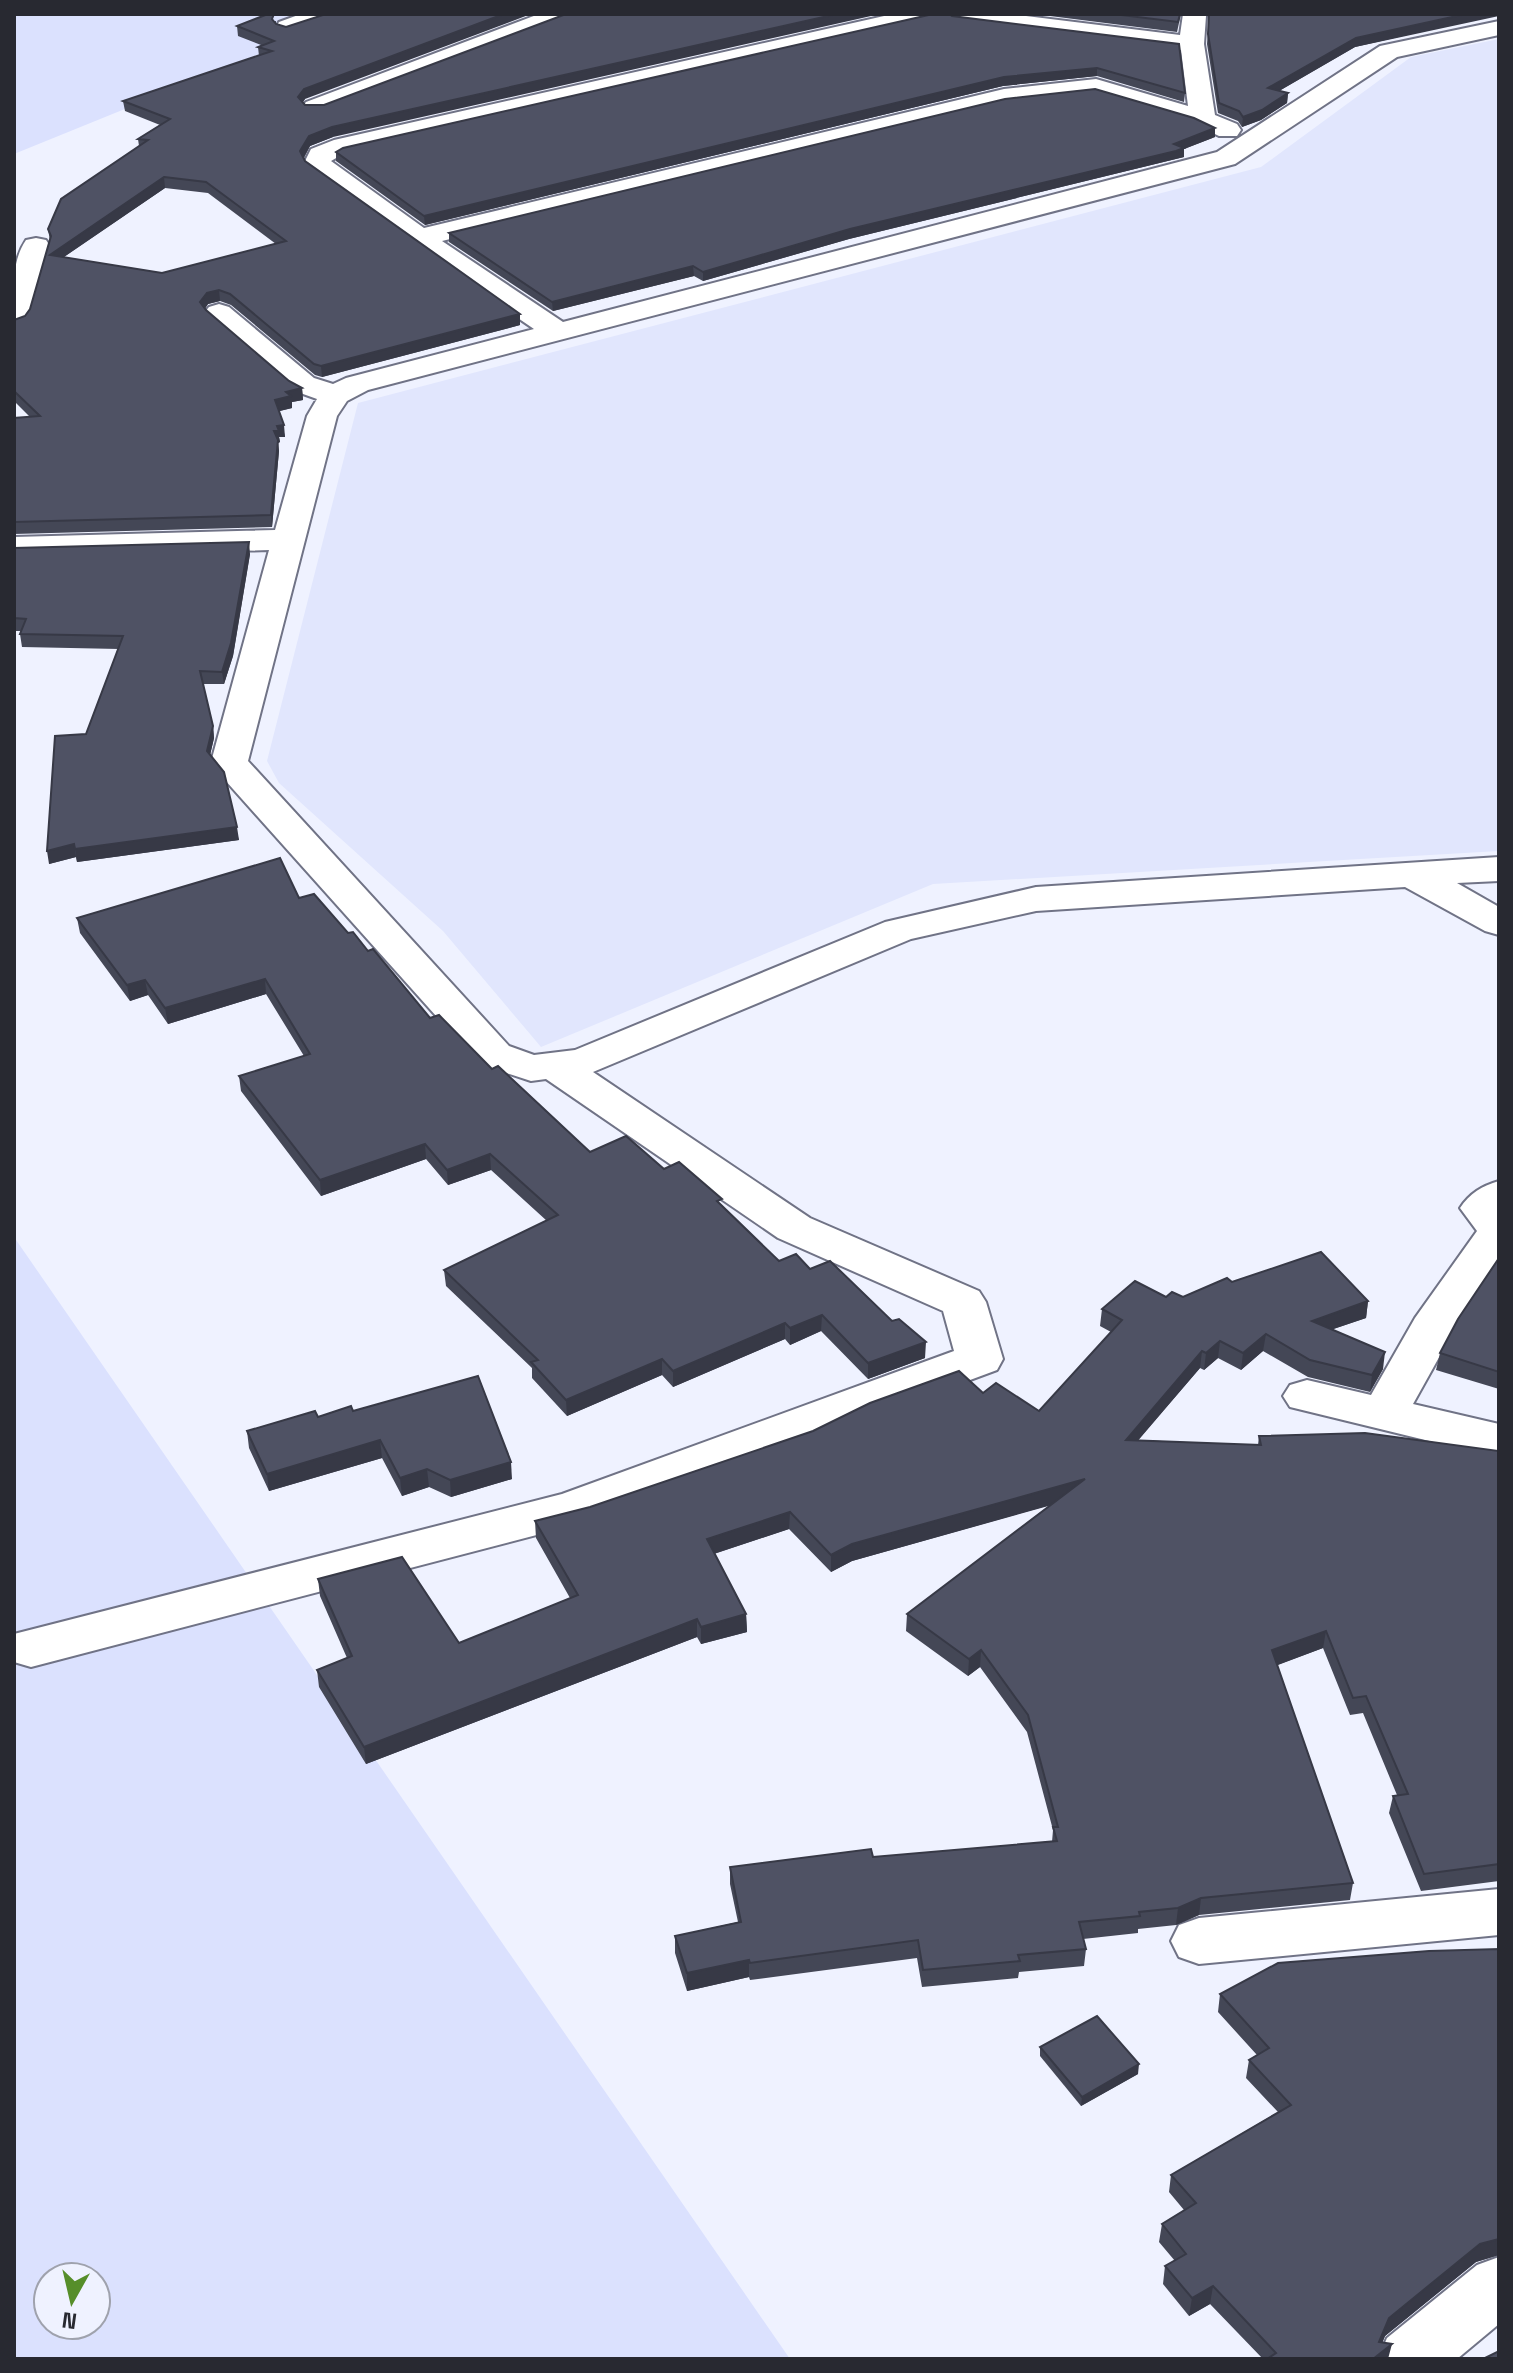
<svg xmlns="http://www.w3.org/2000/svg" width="1513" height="2373" font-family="'Space Grotesk',sans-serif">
	<rect width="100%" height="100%" fill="#eff2ff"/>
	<polygon fill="#e1e6fd" points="1499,39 1499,851 933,884 541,1047 443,931 279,783 267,761 358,403 1261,167 1411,57"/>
	<g fill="#dbe1fe" fill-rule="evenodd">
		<polygon points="14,14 359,14 14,154"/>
		<path d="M 14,1237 L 790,2359 L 14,2359 ZM 48,2277 L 96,2277 L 96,2325 L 48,2325 Z"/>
	</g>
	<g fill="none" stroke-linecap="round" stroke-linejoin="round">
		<g stroke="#707386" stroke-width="4">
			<g id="minor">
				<polygon points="301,14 336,14 333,19 288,34 279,32 276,27 279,22"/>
				<polygon points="539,14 573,14 570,19 324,112 306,112 302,107 306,102"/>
				<polygon points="893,14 937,14 934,19 925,21 343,154 331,161 424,228 1004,89 1096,79 1188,106 1181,50 952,21 943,19 940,14 1010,14 1180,35 1183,14 1206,16 1204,44 1215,115 1237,124 1241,130 1237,136 1219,136 1194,124 1095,95 1004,105 442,241 563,322 1217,152 1380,46 1499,21 1499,35 1397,57 1235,164 368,390 347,401 337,416 248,761 509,1046 534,1055 575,1050 885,922 1036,887 1499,857 1499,881 1457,883 1499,907 1499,935 1485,931 1405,887 1036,911 911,939 593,1072 810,1218 979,1291 986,1302 1003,1359 997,1370 590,1521 31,1667 14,1662 14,1634 562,1494 954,1351 943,1311 778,1238 546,1079 531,1081 479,1064 216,770 211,762 269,550 14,557 14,537 275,530 307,416 317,399 292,390 209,319 204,313 209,307 219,304 229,307 314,378 333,384 346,378 534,329 409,244 308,169 304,163 311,149 334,140"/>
				<path d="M 36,238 L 46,240 L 50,246 L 29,319 L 24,325 L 14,328 C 14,299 9,265 26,240 Z"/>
				<path d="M 1499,1181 L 1499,1265 L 1452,1334 L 1413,1404 L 1499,1424 L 1499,1458 L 1290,1407 L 1283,1396 L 1290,1385 L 1307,1380 L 1371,1395 L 1415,1318 L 1477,1231 L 1460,1208 C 1470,1193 1482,1186 1499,1181 Z"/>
				<polygon points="1499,1889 1499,1935 1199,1964 1179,1957 1171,1941 1179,1925 1199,1918"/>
				<polygon points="1499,2257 1499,2324 1457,2359 1378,2359 1387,2338 1477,2265"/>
			</g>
		</g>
		<use href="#minor" fill="#fff" fill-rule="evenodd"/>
	</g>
	<g fill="#444756" fill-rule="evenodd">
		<polygon points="933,14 1185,93 1184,102 1097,76 1003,86 425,225 336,161 336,152"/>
		<polygon points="1034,14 1181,14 1177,32"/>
		<polygon points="1207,14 1499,14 1355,47 1279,91 1288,93 1287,103 1261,120 1242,127 1238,121 1218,113 1207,44 1209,16"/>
		<path d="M 276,21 L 276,24 L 286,27 L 305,99 L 303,102 L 333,137 L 310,146 L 304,158 L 305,161 L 520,314 L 520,325 L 322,377 L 315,375 L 231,305 L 220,301 L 208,304 L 205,309 L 289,381 L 302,388 L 303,400 L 292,402 L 292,408 L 279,411 L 285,437 L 279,437 L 280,442 L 278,443 L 279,451 L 272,527 L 14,534 L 14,418 L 30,417 L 14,401 L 14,320 L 25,316 L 30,309 L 50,241 L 48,229 L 139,146 L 138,139 L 160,125 L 125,111 L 123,101 L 259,56 L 258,47 L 261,45 L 238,36 L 237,26 ZM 165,188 L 208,193 L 276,244 L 162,273 L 64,257 Z"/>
		<polygon points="1215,137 1184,149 1184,157 849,239 703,281 694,276 553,311 449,242 449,233"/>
		<polygon points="14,548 250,554 233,656 224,684 203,684 213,726 214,738 210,755 239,840 77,862 76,857 49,864 86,734 119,649 22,647 20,634 21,631 14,631"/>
		<polygon points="299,898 348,933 368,951 430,1018 590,1152 664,1169 722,1206 779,1261 810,1269 925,1358 868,1379 821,1331 790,1345 785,1339 673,1387 662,1375 567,1416 532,1378 532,1368 446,1286 444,1270 547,1221 491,1170 448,1185 426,1159 321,1196 241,1091 239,1076 304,1056 266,994 168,1024 148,995 130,1001 80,933 77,918"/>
		<polygon points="1499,1258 1499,1389 1436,1370 1440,1353"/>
		<polygon points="1232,1282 1368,1301 1366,1318 1333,1329 1383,1369 1370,1392 1308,1377 1263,1351 1241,1370 1218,1358 1204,1370 1200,1368 1138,1440 1258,1445 1259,1436 1499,1451 1499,1881 1421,1891 1389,1813 1393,1796 1397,1795 1363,1713 1350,1715 1323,1648 1277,1665 1353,1883 1350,1900 1199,1915 1176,1925 1138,1929 1138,1933 1083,1939 1086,1949 1084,1966 1019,1972 1018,1978 922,1987 917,1958 750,1980 749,1977 687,1991 675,1953 675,1936 738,1922 730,1884 730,1867 873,1857 1052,1842 1053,1830 1027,1732 980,1667 968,1676 906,1631 907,1614 1050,1505 852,1561 831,1572 789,1529 714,1554 746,1614 747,1632 701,1644 697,1637 366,1764 319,1687 317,1670 347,1658 320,1596 318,1579 459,1643 570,1598 536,1538 535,1521 590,1507 983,1393 1039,1411 1111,1332 1100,1326 1102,1309 1166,1297 1183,1297"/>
		<polygon points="353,1411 512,1479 451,1497 429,1487 402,1496 382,1458 269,1491 249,1448 247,1431 318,1417"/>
		<polygon points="1499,1949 1499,2255 1476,2262 1385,2336 1382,2343 1388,2359 1263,2359 1210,2304 1189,2316 1163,2284 1165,2266 1175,2261 1159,2242 1162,2224 1184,2210 1169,2192 1171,2175 1278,2112 1246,2078 1249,2060 1257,2055 1218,2012 1220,1994"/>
		<polygon points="1040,2047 1138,2074 1081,2106 1040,2056"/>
	</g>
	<g fill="#373946">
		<polygon points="504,14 531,14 305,99 299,107 298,97 304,89"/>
		<polygon points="837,14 880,14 333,137 310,146 301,162 300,151 309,136 332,127"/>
		<polygon points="1466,14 1499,14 1499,16 1355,47 1267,98 1268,88 1356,38"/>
		<polygon points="1097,68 1097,76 1003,86 425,225 424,216 1004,77"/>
		<polygon points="1288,93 1287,103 1261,120 1242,127 1243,117"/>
		<polygon points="1215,128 1215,137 1184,149 1184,157 849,239 703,281 703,272 850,229 1174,144"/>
		<polygon points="164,177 165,188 52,265 50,255"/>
		<polygon points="693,266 694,276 553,311 552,302"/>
		<polygon points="219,290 220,301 208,304 201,313 200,302 207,293"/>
		<polygon points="520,314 520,325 322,377 321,366"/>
		<polygon points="302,388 303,400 292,402 292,408 276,412 275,400 286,392"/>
		<polygon points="284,425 285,437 279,437 280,442 278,443 279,451 272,527 271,515 274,431 277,426"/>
		<polygon points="249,542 250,554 233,656 224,684 222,672"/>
		<polygon points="213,726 214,738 208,764 207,751"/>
		<polygon points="237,827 239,840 77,862 75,849"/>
		<polygon points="74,844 76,857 49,864 47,851"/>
		<polygon points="265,979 266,994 168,1024 165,1008"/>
		<polygon points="145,980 148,995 130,1001 127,985"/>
		<polygon points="425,1144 426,1159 321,1196 320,1180"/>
		<polygon points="490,1154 491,1170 448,1185 447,1170"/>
		<polygon points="1368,1301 1366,1318 1310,1337 1312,1321"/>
		<polygon points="822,1315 821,1331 790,1345 790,1328"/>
		<polygon points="785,1323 785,1339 673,1387 673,1371"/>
		<polygon points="1266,1334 1263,1351 1241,1370 1243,1353"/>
		<polygon points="1220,1341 1218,1358 1204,1370 1206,1353"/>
		<polygon points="926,1342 925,1358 868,1379 868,1363"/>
		<polygon points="1202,1351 1200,1368 1124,1457 1126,1440"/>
		<polygon points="1385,1352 1383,1369 1370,1392 1372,1375"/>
		<polygon points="662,1359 662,1375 567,1416 566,1400"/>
		<polygon points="380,1440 382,1458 269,1491 267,1474"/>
		<polygon points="511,1462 512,1479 451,1497 450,1480"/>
		<polygon points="427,1469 429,1487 402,1496 400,1478"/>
		<polygon points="1085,1479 1084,1496 852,1561 831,1572 831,1555 852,1544"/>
		<polygon points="790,1512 789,1529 707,1556 707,1539"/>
		<polygon points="746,1614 747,1632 701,1644 701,1627"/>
		<polygon points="697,1619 697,1637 366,1764 364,1747"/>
		<polygon points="1326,1631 1323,1648 1270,1668 1272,1650"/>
		<polygon points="981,1650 980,1667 968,1676 969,1659"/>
		<polygon points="1201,1898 1199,1915 1176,1925 1178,1908"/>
		<polygon points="749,1960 749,1977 687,1991 687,1973"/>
		<polygon points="1139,2064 1138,2074 1081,2106 1082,2097"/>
		<polygon points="1499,2239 1499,2255 1476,2262 1385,2336 1377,2356 1392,2344 1388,2359 1373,2359 1389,2318 1480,2244"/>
		<polygon points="1213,2286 1210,2304 1189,2316 1192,2298"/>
	</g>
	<g fill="#4f5264" stroke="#373946" stroke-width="2" fill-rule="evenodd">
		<path d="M 268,14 L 274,14 L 272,19 L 276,24 L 286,27 L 326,14 L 504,14 L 304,89 L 298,97 L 305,105 L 324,105 L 566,14 L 837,14 L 332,127 L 309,136 L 300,151 L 305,161 L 520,314 L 321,366 L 314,364 L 230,294 L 219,290 L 207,293 L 200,302 L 206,310 L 289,381 L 302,388 L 286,392 L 291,396 L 275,400 L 284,425 L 277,426 L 279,431 L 274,431 L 278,440 L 271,515 L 14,522 L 14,418 L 40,416 L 14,391 L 14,320 L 25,316 L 30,309 L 51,236 L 48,229 L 61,199 L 148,140 L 138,139 L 170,119 L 123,101 L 272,51 L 258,47 L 274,41 L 237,26 ZM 164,177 L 206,182 L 286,241 L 162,273 L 50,255 Z"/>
		<polygon points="933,14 949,14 952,16 1179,44 1185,93 1097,68 1004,77 424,216 336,152 343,148"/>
		<polygon points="1113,14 1180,14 1178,22"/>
		<polygon points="1209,14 1466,14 1356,38 1268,88 1288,93 1262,110 1243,117 1239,111 1219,103 1208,34"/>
		<polygon points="1095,89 1194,118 1215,128 1174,144 1184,148 1176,151 850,229 703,272 693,266 552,302 449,233 1005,99"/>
		<polygon points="249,542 231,643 222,672 200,671 213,726 207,751 224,772 237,827 75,849 74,844 47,851 55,736 86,734 123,636 20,634 26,619 14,618 14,548"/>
		<polygon points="280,858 299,898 314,894 348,933 353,932 368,951 373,949 430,1018 439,1015 492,1069 498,1066 590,1152 626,1136 664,1169 679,1162 722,1199 717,1201 779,1261 796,1254 810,1269 830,1261 892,1321 899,1319 926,1342 868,1363 822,1315 790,1328 785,1323 673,1371 662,1359 566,1400 531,1362 538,1360 444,1270 558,1215 490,1154 447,1170 425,1144 320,1180 239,1076 310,1054 265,979 165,1008 145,980 127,985 77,918"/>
		<polygon points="1321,1252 1368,1301 1312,1321 1385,1352 1372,1375 1310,1360 1266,1334 1243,1353 1220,1341 1206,1353 1202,1351 1126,1440 1261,1445 1259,1436 1365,1433 1499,1451 1499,1864 1424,1874 1393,1796 1408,1794 1366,1696 1353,1698 1326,1631 1272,1650 1353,1883 1201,1898 1178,1908 1139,1912 1140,1916 1079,1922 1086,1949 1018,1955 1020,1961 923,1970 918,1940 750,1963 749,1960 687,1973 675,1936 741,1922 730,1867 871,1849 873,1857 1057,1841 1053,1827 1058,1827 1028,1715 981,1650 969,1659 907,1614 1085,1479 852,1544 831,1555 790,1512 707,1539 746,1614 701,1627 697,1619 364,1747 317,1670 352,1656 318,1579 402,1557 459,1643 578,1595 535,1521 590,1507 813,1431 870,1403 959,1371 983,1393 996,1383 1039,1411 1122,1320 1102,1309 1135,1281 1166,1297 1172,1292 1183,1297 1227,1278 1232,1282"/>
		<polygon points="1499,1258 1499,1372 1440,1353 1458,1319"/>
		<polygon points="478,1376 511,1462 450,1480 427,1469 400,1478 380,1440 267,1474 247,1431 315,1411 318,1417 351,1406 353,1411"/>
		<polygon points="1499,1949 1499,2239 1480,2244 1389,2318 1379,2342 1392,2344 1373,2359 1267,2359 1276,2353 1213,2286 1192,2298 1165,2266 1186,2254 1162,2224 1196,2203 1171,2175 1291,2105 1249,2060 1269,2048 1220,1994 1278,1963 1429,1951"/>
		<polygon points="1097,2016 1139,2064 1082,2097 1040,2047"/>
		<polygon points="1499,2351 1499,2359 1483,2359"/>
	</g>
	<rect width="1513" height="2373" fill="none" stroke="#282931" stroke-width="32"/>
	<g transform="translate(72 2301) rotate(188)"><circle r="38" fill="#eff2ff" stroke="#9fa2ad" stroke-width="2"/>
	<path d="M0-6L14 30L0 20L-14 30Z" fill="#568e2a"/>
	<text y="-12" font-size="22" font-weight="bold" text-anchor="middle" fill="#282931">N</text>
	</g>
</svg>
